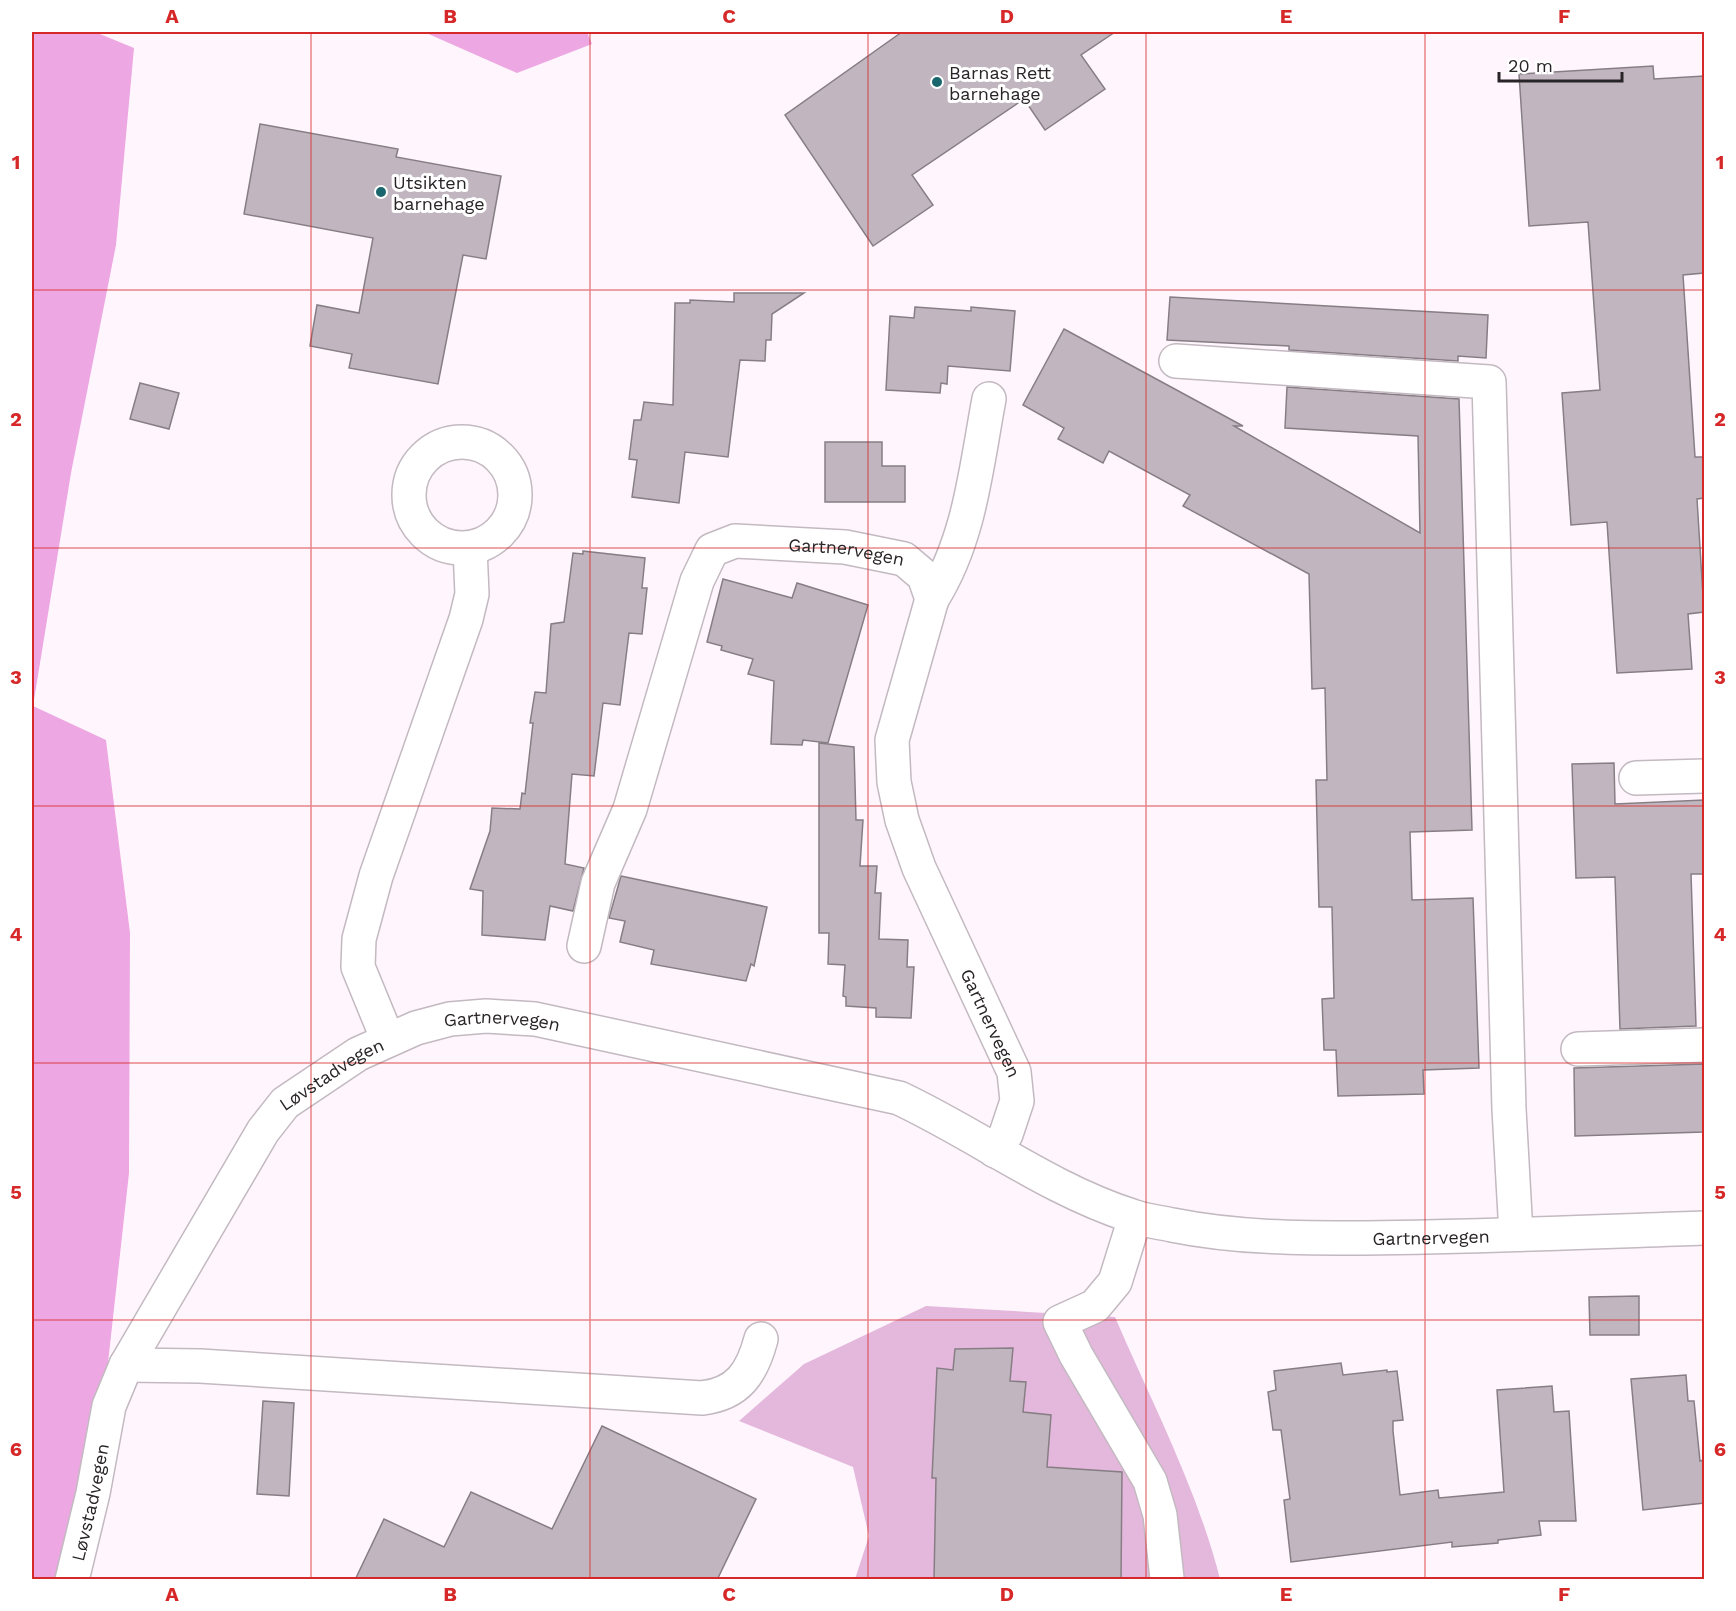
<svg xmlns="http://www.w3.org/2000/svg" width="1736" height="1611" font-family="'Work Sans',sans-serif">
	<rect width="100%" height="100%" fill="#fff6fd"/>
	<path fill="#e4b8dc" d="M 926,1306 L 1115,1317 C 1152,1403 1197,1488 1220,1579 L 855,1579 L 869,1536 L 853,1467 L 739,1421 L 804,1364 Z"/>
	<g fill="#eda7e3">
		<polygon points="32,32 95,32 134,48 116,245 71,473 33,706 106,740 130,933 129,1173 103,1408 68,1579 32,1580"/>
		<polygon points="424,32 587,32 592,44 517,73"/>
	</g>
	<g fill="#c1b6bf" stroke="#877e85" stroke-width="1.5">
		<polygon points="902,32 1115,32 1081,55 1105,89 1045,130 1024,99 912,175 933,205 873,246 785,115"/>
		<polygon points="1653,66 1654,79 1704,76 1704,273 1683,275 1695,457 1704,457 1704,498 1697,499 1704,612 1688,614 1692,669 1617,673 1607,522 1571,525 1562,393 1600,390 1588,222 1529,226 1519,74"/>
		<polygon points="260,124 398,149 396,157 501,176 486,259 463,255 438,384 349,368 352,354 310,346 317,305 359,313 373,238 244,214"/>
		<polygon points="734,293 804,293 772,314 771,340 766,340 765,361 740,360 728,457 685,452 679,503 632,497 637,460 629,459 634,420 641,420 644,402 673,405 675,303 690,303 690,300 734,302"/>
		<polygon points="1170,297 1488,315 1486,358 1458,356 1458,361 1289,350 1289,346 1167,340"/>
		<polygon points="915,307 971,311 971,307 1015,311 1010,371 948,366 947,384 941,383 940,393 886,390 890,316 914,318"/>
		<polygon points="1064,329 1243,426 1234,426 1420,533 1418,436 1285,428 1287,387 1459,399 1472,830 1410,832 1412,900 1473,898 1479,1068 1423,1070 1424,1094 1338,1096 1336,1050 1324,1050 1322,999 1334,998 1332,907 1319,907 1316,780 1327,780 1325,688 1312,689 1309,574 1183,506 1190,495 1109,451 1103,463 1058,439 1064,428 1023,405"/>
		<polygon points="140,383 179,393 169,429 130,419"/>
		<polygon points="825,442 882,442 882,466 905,466 905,502 825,502"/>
		<polygon points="583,551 645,558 642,588 647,588 642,634 629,633 620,705 603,703 594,776 572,774 565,864 584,868 573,911 550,906 545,940 482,935 483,891 470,889 490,831 492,808 520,809 522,793 525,794 533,723 530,723 535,692 546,693 551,624 564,622 573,553 583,554"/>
		<polygon points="723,579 792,598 797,583 868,605 828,743 803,740 802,745 771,744 774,681 748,674 753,659 721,650 722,646 707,642"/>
		<polygon points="819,743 854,747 856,820 863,820 860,866 877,866 875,893 881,893 879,939 908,940 907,967 914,967 911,1018 876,1017 876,1008 846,1006 846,997 843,996 845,965 828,964 829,933 819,933"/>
		<polygon points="1614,763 1615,804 1704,800 1704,874 1691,874 1696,1026 1620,1029 1615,877 1576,878 1572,764"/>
		<polygon points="621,876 767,907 754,966 751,964 746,981 651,964 654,950 620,942 625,921 609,918"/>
		<polygon points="1704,1064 1704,1132 1575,1136 1574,1068"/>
		<polygon points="1639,1296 1639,1335 1590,1335 1589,1297"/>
		<polygon points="1013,1348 1010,1381 1026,1382 1023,1412 1051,1415 1047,1467 1122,1472 1121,1580 934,1580 936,1478 932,1478 937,1368 953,1370 955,1349"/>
		<polygon points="1341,1363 1343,1375 1387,1370 1387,1372 1397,1371 1403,1420 1393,1421 1393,1431 1400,1495 1438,1490 1439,1498 1504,1492 1497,1390 1552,1386 1554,1412 1569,1411 1576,1521 1539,1521 1541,1535 1498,1540 1498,1543 1452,1547 1452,1542 1291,1562 1284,1500 1290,1499 1281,1430 1273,1430 1268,1392 1276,1390 1274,1371"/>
		<polygon points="1686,1375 1688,1401 1694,1401 1700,1461 1704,1460 1704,1503 1643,1510 1631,1379"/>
		<polygon points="263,1401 294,1403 289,1496 257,1494"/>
		<polygon points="602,1426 756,1499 717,1580 355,1580 384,1519 444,1547 471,1492 552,1529"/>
	</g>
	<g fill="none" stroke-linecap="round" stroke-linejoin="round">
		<g stroke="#c3b9c1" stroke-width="36">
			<g id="minor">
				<polyline points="1176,361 1489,382 1509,1109 1516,1234"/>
				<circle cx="462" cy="495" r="53"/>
				<path d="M 932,599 C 970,539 976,468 989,399"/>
				<polyline points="1636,778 1704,776"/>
				<path id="s1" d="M 584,946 L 598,883 L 630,809 L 697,581 L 712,550 L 735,541 L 845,547 L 904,559 L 924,576 L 932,599 L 892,740 L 894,782 L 902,820 L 919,868 L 1014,1072 L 1017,1101 L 1006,1134 L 995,1151"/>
				<polyline points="388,1040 358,967 359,939 376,876 466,619 472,594 470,548"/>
				<polyline points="1578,1049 1704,1045"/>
				<polyline points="1135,1218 1115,1282 1095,1306 1060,1322 1076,1355 1150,1481 1160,1515 1167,1578"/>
				<path d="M 126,1365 L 200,1366 L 702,1398 C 738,1394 752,1373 761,1339"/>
				<path id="s2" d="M 72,1580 L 93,1493 L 109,1406 L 126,1365 L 263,1131 L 285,1103 L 358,1054 L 416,1028 L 450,1019 L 486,1016 L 535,1019 L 899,1098 C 978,1135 1048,1189 1132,1216 C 1145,1221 1159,1222 1172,1225 C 1237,1238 1299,1238 1365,1238 C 1478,1237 1591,1232 1704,1228"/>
			</g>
		</g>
		<use href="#minor" stroke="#fff" stroke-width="33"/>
	</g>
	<path fill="none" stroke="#d62828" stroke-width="1.5" stroke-opacity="0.55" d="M 311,32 L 311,1580M 590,32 L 590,1580M 868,32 L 868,1580M 1146,32 L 1146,1580M 1425,32 L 1425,1580M 32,290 L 1704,290M 32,548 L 1704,548M 32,806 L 1704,806M 32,1063 L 1704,1063M 32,1320 L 1704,1320"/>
	<g fill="#19666c" stroke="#fff" stroke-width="2">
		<circle cx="937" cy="82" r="6"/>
		<circle cx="381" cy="192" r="6"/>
	</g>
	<g text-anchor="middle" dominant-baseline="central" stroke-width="6" stroke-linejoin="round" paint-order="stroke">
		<g font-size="18" fill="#282427" stroke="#fff" text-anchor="start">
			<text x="949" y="72">Barnas Rett<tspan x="949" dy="21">barnehage</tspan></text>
			<text x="393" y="182">Utsikten<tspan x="393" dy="21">barnehage</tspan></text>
		</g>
		<g font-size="18" fill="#282427" stroke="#fff">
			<text stroke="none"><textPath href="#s1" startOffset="554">Gartnervegen</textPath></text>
			<text stroke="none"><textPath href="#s1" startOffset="1112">Gartnervegen</textPath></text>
			<text stroke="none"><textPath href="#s2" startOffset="768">Gartnervegen</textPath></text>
			<text stroke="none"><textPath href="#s2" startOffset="584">Løvstadvegen</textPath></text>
			<text stroke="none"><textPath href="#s2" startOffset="1736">Gartnervegen</textPath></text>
			<text stroke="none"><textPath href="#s2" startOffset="80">Løvstadvegen</textPath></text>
		</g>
	</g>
	<rect width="1736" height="1611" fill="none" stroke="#ffffff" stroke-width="66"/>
	<path d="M1499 72v9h123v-9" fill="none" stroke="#282427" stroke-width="3"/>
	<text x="1508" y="72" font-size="18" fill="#282427" stroke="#ffffff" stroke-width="4.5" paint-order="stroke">20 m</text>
	<rect x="33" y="33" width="1670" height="1545" fill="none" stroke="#d62828" stroke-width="2"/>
	<g font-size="20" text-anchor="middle" font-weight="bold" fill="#d62828">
		<text x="172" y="23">A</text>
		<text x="450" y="23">B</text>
		<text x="729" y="23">C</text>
		<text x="1007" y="23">D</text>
		<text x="1286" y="23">E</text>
		<text x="1564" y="23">F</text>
		<text x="16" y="169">1</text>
		<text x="1720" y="169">1</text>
		<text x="16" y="426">2</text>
		<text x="1720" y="426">2</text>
		<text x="16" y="684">3</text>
		<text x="1720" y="684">3</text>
		<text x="16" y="941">4</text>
		<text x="1720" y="941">4</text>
		<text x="16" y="1199">5</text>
		<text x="1720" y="1199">5</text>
		<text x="16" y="1456">6</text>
		<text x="1720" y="1456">6</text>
		<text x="172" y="1601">A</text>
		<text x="450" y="1601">B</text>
		<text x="729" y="1601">C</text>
		<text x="1007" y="1601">D</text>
		<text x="1286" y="1601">E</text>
		<text x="1564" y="1601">F</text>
	</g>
</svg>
